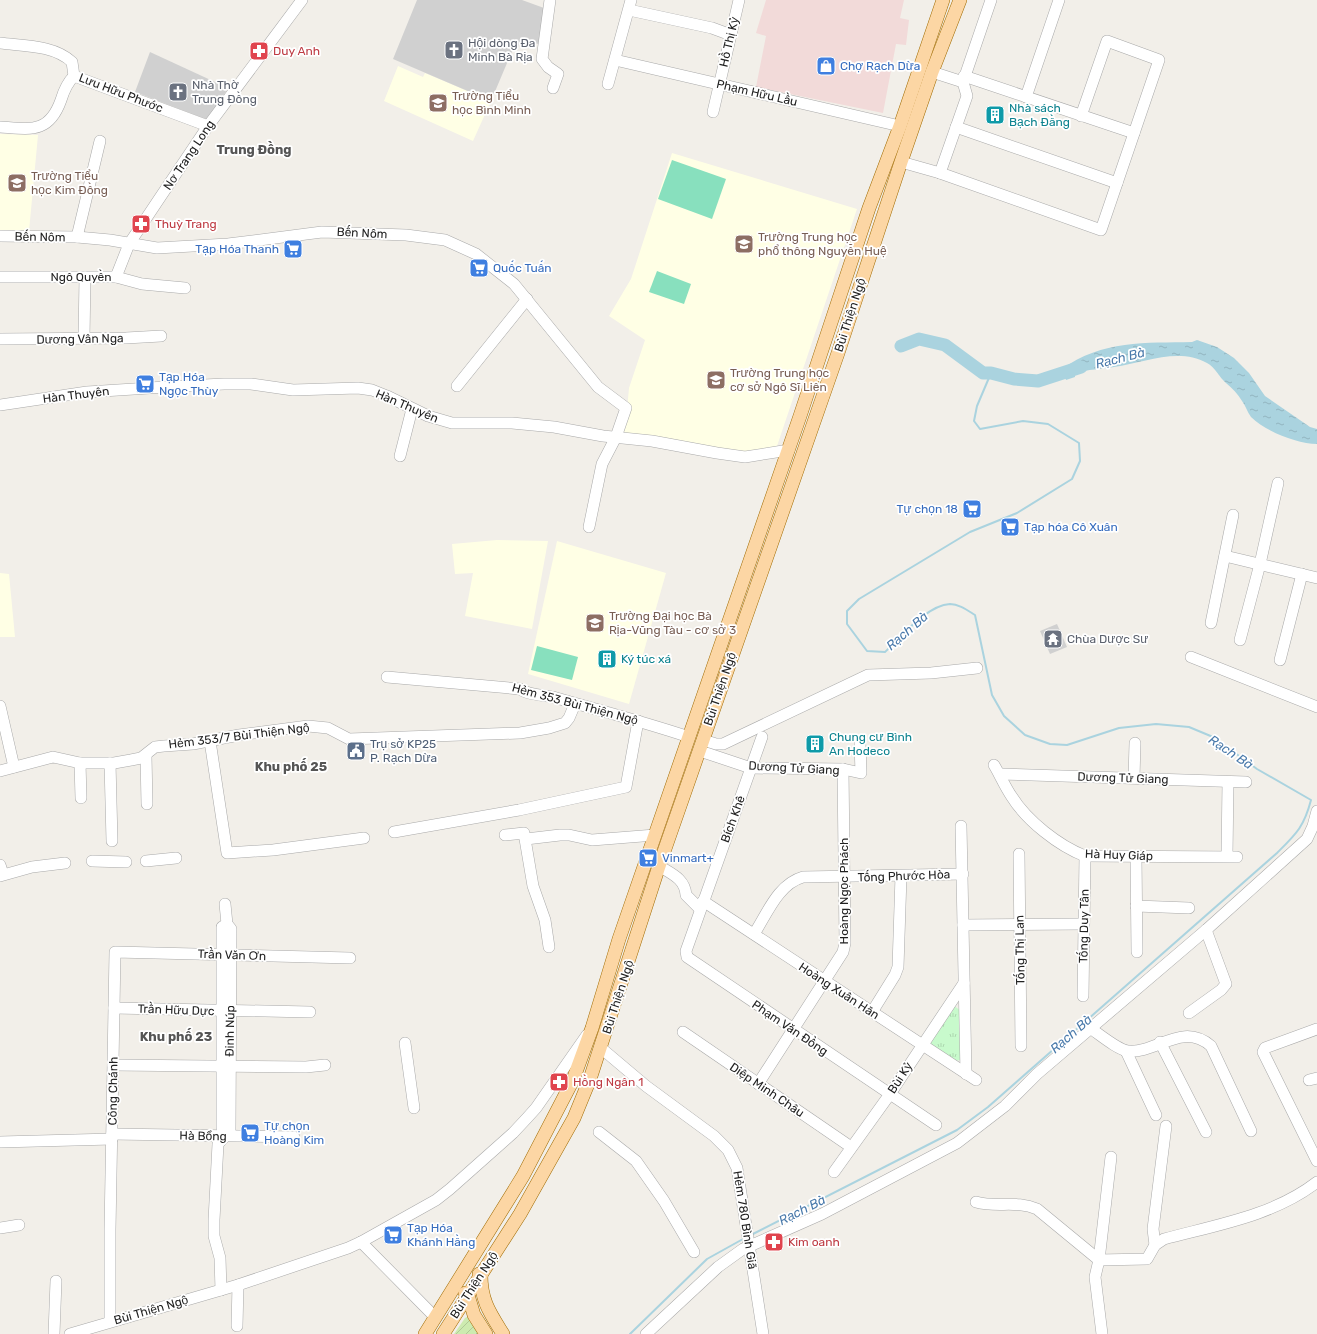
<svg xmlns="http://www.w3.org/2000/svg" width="1317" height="1334" font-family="Rubik,sans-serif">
	<defs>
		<pattern id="park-tufts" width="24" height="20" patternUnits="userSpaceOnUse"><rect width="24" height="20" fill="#c8facc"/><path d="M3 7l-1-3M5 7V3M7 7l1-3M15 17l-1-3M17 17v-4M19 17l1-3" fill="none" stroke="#acd6af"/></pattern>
		<pattern id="garden-furrows" width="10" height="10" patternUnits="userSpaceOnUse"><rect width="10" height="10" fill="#cdebb0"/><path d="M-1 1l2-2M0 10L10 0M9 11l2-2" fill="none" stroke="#b0c997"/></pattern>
		<pattern id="water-ripples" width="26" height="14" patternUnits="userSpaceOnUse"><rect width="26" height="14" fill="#aad3df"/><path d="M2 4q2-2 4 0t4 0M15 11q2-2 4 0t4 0" fill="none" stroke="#92b5bf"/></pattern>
	</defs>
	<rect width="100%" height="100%" fill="#f2efe9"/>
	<polygon fill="#f2dad9" points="766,0 904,0 900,18 909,20 906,45 896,44 883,113 756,87 766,36 756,33"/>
	<g fill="#ffffe5">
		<polygon points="398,66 423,77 425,73 491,101 473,141 384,101"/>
		<polygon points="0,134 38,135 29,231 0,230"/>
		<polygon points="672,153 857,209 776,449 750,453 620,433 627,410 629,388 645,340 609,316 631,279"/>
		<polygon points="497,540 548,541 532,629 465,616 473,573 455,574 452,544"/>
		<polygon points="557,541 666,573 629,704 528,674"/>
		<polygon points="0,573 9,574 15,637 0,637"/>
	</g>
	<g fill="#d0d0d0">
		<polygon points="417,0 522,0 544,8 539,44 520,42 517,51 513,49 491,101 393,59"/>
		<polygon points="150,52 228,88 208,120 135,92"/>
		<polygon points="1057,624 1067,647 1050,654 1040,631"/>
	</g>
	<polygon fill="url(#park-tufts)" points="953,1005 961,1011 961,1057 960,1060 955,1061 929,1046 931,1039"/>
	<polygon fill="url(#garden-furrows)" points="467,1317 478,1334 454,1334 465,1318"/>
	<g fill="#88e0be">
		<polygon points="672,160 726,179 712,219 658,199"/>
		<polygon points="657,271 691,284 684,304 649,292"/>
		<polygon points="537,646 578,657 572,680 531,670"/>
	</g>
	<path fill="url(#water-ripples)" d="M 1197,340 L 1217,347 L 1234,358 L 1249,373 L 1265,396 L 1310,427 L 1317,429 L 1317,444 C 1297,444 1265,431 1251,417 C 1247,412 1246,406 1242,401 C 1238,394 1232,388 1226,383 C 1219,377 1215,367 1207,363 C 1178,347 1144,363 1114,367 C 1101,369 1088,369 1075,374 L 1075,377 L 1066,380 L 1062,369 C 1102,340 1146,343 1192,342 Z"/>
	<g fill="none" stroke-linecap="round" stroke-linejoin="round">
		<g stroke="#aad3df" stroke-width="2">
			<path d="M 751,1235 L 957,1130 L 988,1107 L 1277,853 C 1296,834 1304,827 1311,800 L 1257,769 L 1213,737 L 1189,727 L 1156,724 L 1119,728 L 1067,745 L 1050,744 L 1025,735 L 1004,716 L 992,695 L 975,615 C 967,610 959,604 950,604 C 927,605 901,637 885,652 L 867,651 L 847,624 L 847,611 L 859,599 L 970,532 L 1017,513 L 1072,479 L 1080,461 L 1079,443 L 1048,424 L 1023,421 L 980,429 L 974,421 L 977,406 L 991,373"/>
			<polyline points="630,1334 707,1259 743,1239"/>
		</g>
		<polyline stroke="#aad3df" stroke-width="13" points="901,346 919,339 945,345 983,373 991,373 1014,379 1038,381 1081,367"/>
		<g stroke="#a9a9a9" stroke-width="12">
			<g id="minor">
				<polyline points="550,0 542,59 548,67 558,74 553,88"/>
				<polyline points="629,10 712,28 731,35"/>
				<path d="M 0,43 C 24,46 54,45 72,62 L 74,76 L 208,126"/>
				<polyline points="615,60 900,126"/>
				<polyline points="932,72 963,82 967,96 940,173"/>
				<polyline points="964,76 1134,133"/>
				<polyline points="963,82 991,0"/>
				<polyline points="608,84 631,0"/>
				<polyline points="1026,97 1059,0"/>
				<polyline points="713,112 739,0"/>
				<path d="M 0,127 C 30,129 49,134 61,100 C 64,90 67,83 74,76"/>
				<polyline points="956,127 1117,183"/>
				<polyline points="901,162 940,173 1101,230 1159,60 1107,41 1081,116"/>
				<polyline points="0,236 77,237 110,240 157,248 228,244 322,232 406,235 445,240 476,254 514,284 598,387 626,408 616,437 602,464 589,527"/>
				<polyline points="77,237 100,141"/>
				<polyline points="0,277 116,277 142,284 185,288"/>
				<polyline points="116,277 129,244 157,202 208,126 302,0"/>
				<polyline points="84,338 85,277"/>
				<polyline points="0,339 126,338 161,336"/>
				<polyline points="457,386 527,299"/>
				<polyline points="0,405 87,392 165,387 224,384 251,384 293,390 358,388 372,390 387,396 428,416 452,423 512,423 554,427 603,436 652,441 717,453 745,457 789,450"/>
				<polyline points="400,456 412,409"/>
				<polyline points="1225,556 1317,578"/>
				<polyline points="1211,623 1233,515"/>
				<polyline points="1240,640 1260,564 1278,483"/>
				<polyline points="1191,657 1317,707"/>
				<polyline points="1280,660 1302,574"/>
				<path d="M 387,677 L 520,689 C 528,695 543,695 553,697 C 598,710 644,722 689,737"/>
				<polyline points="0,706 14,767"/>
				<polyline points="762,737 686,951 687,957 936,1125"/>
				<polyline points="703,740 716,744 723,744 868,675 931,673 977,668"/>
				<polyline points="210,741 227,853 273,850 364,838"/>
				<polyline points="700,751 751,768 843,769 861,773 860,743"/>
				<polyline points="146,756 147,804"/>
				<polyline points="80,763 81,798"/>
				<polyline points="110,763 112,841"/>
				<path d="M 994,765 C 1000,775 1005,787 1012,797 C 1027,821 1059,846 1085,856 L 1237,857"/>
				<polyline points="0,771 53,757 80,763 114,763 131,760 141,758 155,747 164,746 193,744 239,735 308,726 328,728 349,739 520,733 549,728 565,723 569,718 575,704"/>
				<polyline points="1000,774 1246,782"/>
				<polyline points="1134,778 1135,743"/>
				<polyline points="961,826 966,1074"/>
				<polyline points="394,832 519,810 626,787 638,721"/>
				<polyline points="505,835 524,833 533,886 545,920 549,947"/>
				<polyline points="526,839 560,835 569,835 592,840 655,835"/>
				<polyline points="1019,854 1021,1046"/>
				<polyline points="1136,856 1137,952"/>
				<polyline points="1227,856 1228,782"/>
				<polyline points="92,861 126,862"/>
				<polyline points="146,861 176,858"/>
				<polyline points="0,865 3,874"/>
				<path d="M 659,866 C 672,874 685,879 686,895 L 700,909"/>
				<polyline points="0,876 32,867 65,863"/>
				<polyline points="703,901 976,1080"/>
				<polyline points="1136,906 1189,908"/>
				<polyline points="963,925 1083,924"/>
				<path d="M 754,934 C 767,914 778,884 803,877 L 963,874"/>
				<polyline points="1083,996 1085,856"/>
				<polyline points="114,1008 310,1012"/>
				<polyline points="872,1012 895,975 898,967 901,876"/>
				<polyline points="1189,1013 1221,990 1226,984 1206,930"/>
				<path d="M 1090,1028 C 1099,1034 1118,1050 1128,1051 C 1156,1054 1182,1021 1211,1046 L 1251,1131"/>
				<polyline points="1317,1029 1265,1048 1263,1052 1317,1161"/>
				<polyline points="683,1032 851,1147"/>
				<polyline points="1160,1042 1206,1132"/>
				<polyline points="405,1043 414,1108"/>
				<polyline points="601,1048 646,1086 714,1136 728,1150 737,1168 763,1334"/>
				<polyline points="1126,1051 1156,1115"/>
				<polyline points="113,1065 306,1067 325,1065"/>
				<polyline points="1309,1080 1317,1078"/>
				<polyline points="758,1084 843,952 845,943 843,769"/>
				<polyline points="599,1132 636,1161 664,1201 694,1252"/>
				<polyline points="112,1134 294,1137"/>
				<polyline points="224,1137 222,1128 222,927 227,924"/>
				<polyline points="0,1142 112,1139"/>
				<polyline points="834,1172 890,1094 964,983"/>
				<path d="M 976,1202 C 997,1208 1016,1200 1037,1209 L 1099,1260 L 1147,1259 L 1155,1245 L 1164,1239 C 1216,1225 1273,1216 1317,1182"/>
				<polyline points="0,1228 19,1225"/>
				<polyline points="361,1242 435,1317"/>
				<polyline points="1155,1245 1153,1229 1166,1126"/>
				<polyline points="221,1290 220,1258 214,1236 214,1220 218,1144 230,1131 231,929 227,924 225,904"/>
				<polyline points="110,1321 110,1230 115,952 350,958"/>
				<polyline points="237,1326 238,1285"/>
				<polyline points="54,1334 56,1281"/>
				<polyline points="70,1334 238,1285 348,1248 361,1242 436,1200 450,1189 513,1133 527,1118 536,1108 587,1035"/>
				<polyline points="646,1334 718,1267 743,1249 822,1214 957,1143 1005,1106 1037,1074 1206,930 1307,839 1313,826 1317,811"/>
				<polyline points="1102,1334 1095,1277 1099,1260 1111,1157"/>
			</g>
		</g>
		<g stroke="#a06b00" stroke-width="14">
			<g id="major">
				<path d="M 479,1274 L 481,1275 C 481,1301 490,1313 503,1334"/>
				<polyline points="465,1293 468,1295 474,1315 486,1334"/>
				<polyline points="425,1334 523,1176 573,1080 592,1028 619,939 800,416 869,208 900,126 943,0"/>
				<polyline points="443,1334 520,1214 574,1118 590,1079 659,866 838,353 901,162 932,72 960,0"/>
			</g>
		</g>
		<use href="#minor" stroke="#fff" stroke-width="11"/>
		<use href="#major" stroke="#fcd6a4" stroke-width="13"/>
	</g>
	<defs>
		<g id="church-square" transform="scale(1)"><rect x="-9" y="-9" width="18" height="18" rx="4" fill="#6b7280" stroke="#fff"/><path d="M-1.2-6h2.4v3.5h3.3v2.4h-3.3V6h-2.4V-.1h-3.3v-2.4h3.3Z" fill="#fff"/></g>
		<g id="pharmacy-square" transform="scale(1)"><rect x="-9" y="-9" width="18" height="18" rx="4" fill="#e0444e" stroke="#fff"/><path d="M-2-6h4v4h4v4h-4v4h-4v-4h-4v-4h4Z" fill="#fff"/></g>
		<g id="shop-square" transform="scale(1)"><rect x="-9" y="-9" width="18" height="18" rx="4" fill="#3f7fe0" stroke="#fff"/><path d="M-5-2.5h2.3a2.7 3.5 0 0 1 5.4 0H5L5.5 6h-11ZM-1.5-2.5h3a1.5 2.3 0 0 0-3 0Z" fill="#fff"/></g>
		<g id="school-square" transform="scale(1)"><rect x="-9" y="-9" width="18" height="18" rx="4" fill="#8d6e63" stroke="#fff"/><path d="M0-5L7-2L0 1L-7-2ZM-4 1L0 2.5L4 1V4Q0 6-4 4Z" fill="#fff"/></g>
		<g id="building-square" transform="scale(1)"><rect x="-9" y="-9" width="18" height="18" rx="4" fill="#0f9aa8" stroke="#fff"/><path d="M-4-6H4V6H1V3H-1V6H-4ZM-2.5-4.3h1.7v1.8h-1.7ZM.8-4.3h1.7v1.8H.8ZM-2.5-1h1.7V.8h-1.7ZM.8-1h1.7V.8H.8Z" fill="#fff"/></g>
		<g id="supermarket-square" transform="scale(1)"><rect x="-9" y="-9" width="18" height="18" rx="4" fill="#3f7fe0" stroke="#fff"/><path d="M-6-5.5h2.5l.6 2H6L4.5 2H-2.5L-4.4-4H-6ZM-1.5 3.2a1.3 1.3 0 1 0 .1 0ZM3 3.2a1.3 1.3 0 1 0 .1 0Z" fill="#fff"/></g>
		<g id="university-square" transform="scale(1)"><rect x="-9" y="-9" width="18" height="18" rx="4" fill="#8d6e63" stroke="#fff"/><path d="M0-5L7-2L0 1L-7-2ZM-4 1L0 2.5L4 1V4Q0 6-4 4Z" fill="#fff"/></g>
		<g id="temple-square" transform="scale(1)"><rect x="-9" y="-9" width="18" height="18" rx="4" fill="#6b7280" stroke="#fff"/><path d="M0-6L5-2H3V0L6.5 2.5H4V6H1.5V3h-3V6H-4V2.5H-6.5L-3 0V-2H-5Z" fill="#fff"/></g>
		<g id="civic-square" transform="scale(1)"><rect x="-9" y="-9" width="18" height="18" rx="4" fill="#5c6f8a" stroke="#fff"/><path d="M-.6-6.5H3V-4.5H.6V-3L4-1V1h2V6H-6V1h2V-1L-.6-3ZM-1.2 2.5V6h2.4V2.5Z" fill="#fff"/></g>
	</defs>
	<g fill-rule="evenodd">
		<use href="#church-square" x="454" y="50"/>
		<use href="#pharmacy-square" x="259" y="51"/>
		<use href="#shop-square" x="826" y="66"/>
		<use href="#church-square" x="178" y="92"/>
		<use href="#school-square" x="438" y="103"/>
		<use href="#building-square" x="995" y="115"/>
		<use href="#school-square" x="17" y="183"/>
		<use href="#pharmacy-square" x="141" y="224"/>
		<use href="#school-square" x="744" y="244"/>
		<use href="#supermarket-square" x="293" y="249"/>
		<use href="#supermarket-square" x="479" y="268"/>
		<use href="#school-square" x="716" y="380"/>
		<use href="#supermarket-square" x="145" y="384"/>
		<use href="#supermarket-square" x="972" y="509"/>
		<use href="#supermarket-square" x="1010" y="527"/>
		<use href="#university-square" x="595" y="623"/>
		<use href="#temple-square" x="1053" y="639"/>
		<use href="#building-square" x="607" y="659"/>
		<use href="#building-square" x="815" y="744"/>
		<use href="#civic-square" x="356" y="751"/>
		<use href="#supermarket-square" x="648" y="858"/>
		<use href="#pharmacy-square" x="559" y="1082"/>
		<use href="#supermarket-square" x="250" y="1133"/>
		<use href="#supermarket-square" x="393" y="1235"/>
		<use href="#pharmacy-square" x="774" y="1242"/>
	</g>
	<g text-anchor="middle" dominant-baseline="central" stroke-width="3.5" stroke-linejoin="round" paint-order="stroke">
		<g font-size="12" fill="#222" stroke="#fff">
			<text transform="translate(729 42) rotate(-77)">Hồ Thị Kỷ</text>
			<text transform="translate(121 93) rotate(21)">Lưu Hữu Phước</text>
			<text transform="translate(757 93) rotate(13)">Phạm Hữu Lầu</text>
			<text transform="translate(189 155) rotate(-56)">Nơ Trang Long</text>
			<text transform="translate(362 233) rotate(3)">Bến Nôm</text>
			<text transform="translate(40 237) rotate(1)">Bến Nôm</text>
			<text x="81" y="277">Ngô Quyền</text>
			<text transform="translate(850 315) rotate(-72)">Bùi Thiện Ngộ</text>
			<text transform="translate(80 339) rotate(-1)">Dương Vân Nga</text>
			<text transform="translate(76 395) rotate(-7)">Hàn Thuyên</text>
			<text transform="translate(407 406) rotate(23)">Hàn Thuyên</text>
			<text transform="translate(720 689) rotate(-71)">Bùi Thiện Ngộ</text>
			<text transform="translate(575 704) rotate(15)">Hẻm 353 Bùi Thiện Ngộ</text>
			<text transform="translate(239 736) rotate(-7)">Hẻm 353/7 Bùi Thiện Ngộ</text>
			<text transform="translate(794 768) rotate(3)">Dương Tử Giang</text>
			<text transform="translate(1123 778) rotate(2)">Dương Tử Giang</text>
			<text transform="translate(733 819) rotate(-70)">Bích Khê</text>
			<text transform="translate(1119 855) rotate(2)">Hà Huy Giáp</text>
			<text transform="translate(904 876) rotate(-2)">Tống Phước Hòa</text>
			<text transform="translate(844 891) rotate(-90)">Hoàng Ngọc Phách</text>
			<text transform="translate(1084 926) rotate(-89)">Tống Duy Tân</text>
			<text transform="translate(1020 950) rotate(-91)">Tống Thị Lan</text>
			<text transform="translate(232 955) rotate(2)">Trần Văn Ơn</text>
			<text transform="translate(839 991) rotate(33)">Hoàng Xuân Hãn</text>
			<text transform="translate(618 997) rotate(-72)">Bùi Thiện Ngộ</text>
			<text transform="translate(176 1010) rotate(2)">Trần Hữu Dực</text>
			<text transform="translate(790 1028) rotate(34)">Phạm Văn Đồng</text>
			<text transform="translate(230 1031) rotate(-89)">Đinh Núp</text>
			<text transform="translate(900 1078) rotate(-57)">Bùi Kỷ</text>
			<text transform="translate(767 1090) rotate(34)">Diệp Minh Châu</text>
			<text transform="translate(113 1091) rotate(-89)">Công Chánh</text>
			<text transform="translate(203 1136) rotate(1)">Hà Bổng</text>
			<text transform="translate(745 1220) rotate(81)">Hẻm 780 Bình Giã</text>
			<text transform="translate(474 1285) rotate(-57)">Bùi Thiện Ngộ</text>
			<text transform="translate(151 1310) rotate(-16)">Bùi Thiện Ngộ</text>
		</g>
		<g font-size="12" fill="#5b616d" stroke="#fff" text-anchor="start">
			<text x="468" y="43">Hội dòng Đa<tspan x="468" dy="14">Minh Bà Rịa</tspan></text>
			<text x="192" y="85">Nhà Thờ<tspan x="192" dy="14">Trung Đồng</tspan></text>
			<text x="1067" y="639">Chùa Dược Sư</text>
		</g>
		<g font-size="12" fill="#be3a42" stroke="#fff" text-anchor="start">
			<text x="273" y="51">Duy Anh</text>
			<text x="155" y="224">Thuỳ Trang</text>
			<text x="573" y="1082">Hồng Ngân 1</text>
			<text x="788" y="1242">Kim oanh</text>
		</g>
		<g font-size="12" fill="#366cbe" stroke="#fff" text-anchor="start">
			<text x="840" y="66">Chợ Rạch Dừa</text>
			<text x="279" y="249" text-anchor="end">Tạp Hóa Thanh</text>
			<text x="493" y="268">Quốc Tuấn</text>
			<text x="159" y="377">Tạp Hóa<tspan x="159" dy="14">Ngọc Thùy</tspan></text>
			<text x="958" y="509" text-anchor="end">Tự chọn 18</text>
			<text x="1024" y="527">Tạp hóa Cô Xuân</text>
			<text x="662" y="858">Vinmart+</text>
			<text x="264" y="1126">Tự chọn<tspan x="264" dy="14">Hoàng Kim</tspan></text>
			<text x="407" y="1228">Tạp Hóa<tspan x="407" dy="14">Khánh Hằng</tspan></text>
		</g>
		<g font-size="12" fill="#785e54" stroke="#fff" text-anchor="start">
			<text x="452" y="96">Trường Tiểu<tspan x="452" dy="14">học Bình Minh</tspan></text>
			<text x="31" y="176">Trường Tiểu<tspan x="31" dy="14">học Kim Đồng</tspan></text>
			<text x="758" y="237">Trường Trung học<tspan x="758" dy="14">phổ thông Nguyễn Huệ</tspan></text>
			<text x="730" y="373">Trường Trung học<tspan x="730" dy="14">cơ sở Ngô Sĩ Liên</tspan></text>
			<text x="609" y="616">Trường Đại học Bà<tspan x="609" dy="14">Rịa-Vũng Tàu - cơ sở 3</tspan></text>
		</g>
		<g font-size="12" fill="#0d838f" stroke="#fff" text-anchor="start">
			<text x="1009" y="108">Nhà sách<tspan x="1009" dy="14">Bạch Đằng</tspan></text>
			<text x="621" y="659">Ký túc xá</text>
			<text x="829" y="737">Chung cư Bình<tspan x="829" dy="14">An Hodeco</tspan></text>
		</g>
		<g font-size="12" fill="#4e5e75" stroke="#fff" text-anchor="start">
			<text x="370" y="744">Trụ sở KP25<tspan x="370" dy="14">P. Rạch Dừa</tspan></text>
		</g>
		<g font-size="13" font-weight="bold" fill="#555" stroke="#fff">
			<text x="254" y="149">Trung Đồng</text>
			<text x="291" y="766">Khu phố 25</text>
			<text x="176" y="1036">Khu phố 23</text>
		</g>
		<g font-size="13" font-style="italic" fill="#4a7aab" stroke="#fff">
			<text transform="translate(1120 358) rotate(-14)">Rạch Bà</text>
			<text transform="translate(907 631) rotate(-41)">Rạch Bà</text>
			<text transform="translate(1231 752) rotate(34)">Rạch Bà</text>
			<text transform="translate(1071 1034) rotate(-41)">Rạch Bà</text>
			<text transform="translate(802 1210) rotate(-27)">Rạch Bà</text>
		</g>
	</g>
</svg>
